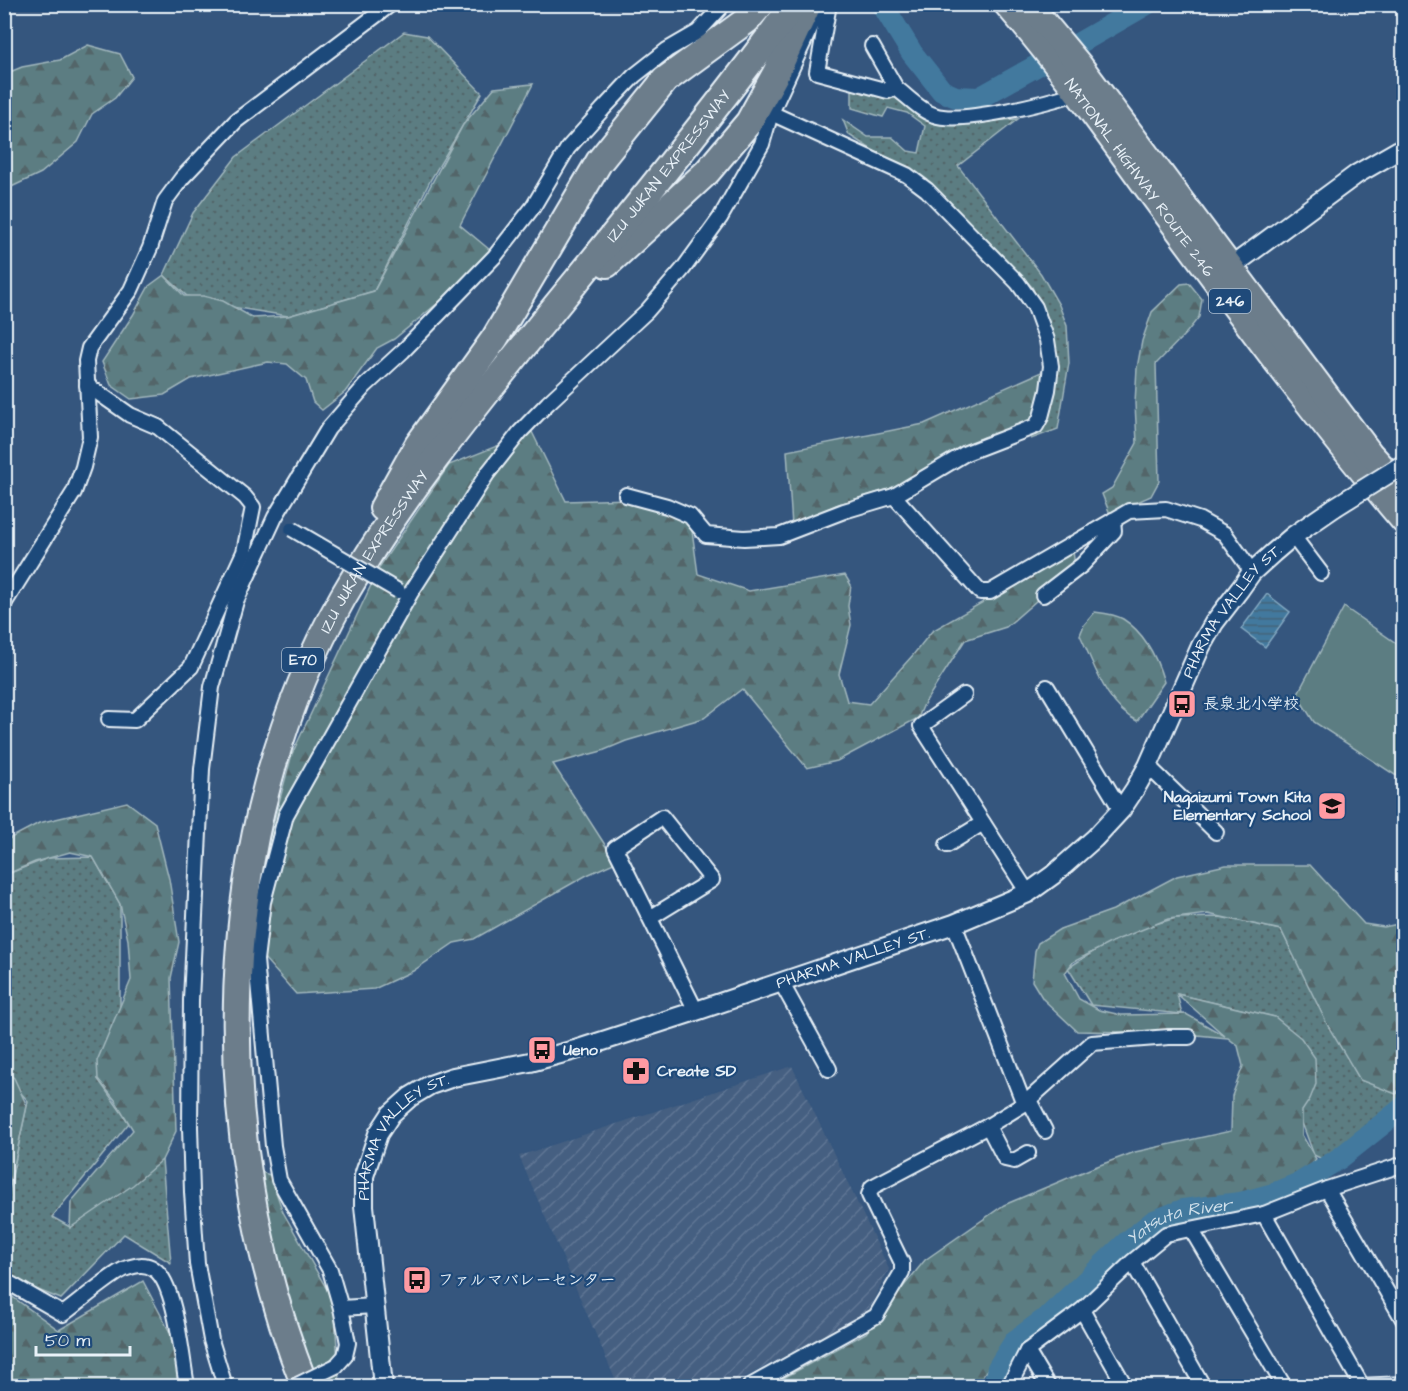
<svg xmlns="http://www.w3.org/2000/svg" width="1408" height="1391" font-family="'Architects Daughter','Klee One',sans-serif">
	<defs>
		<pattern id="industrial-furrows" width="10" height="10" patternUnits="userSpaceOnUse" patternTransform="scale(1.5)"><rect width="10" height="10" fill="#445f81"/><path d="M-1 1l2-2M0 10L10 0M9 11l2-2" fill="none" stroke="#5f7694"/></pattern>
		<pattern id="grass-dots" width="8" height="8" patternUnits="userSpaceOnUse" patternTransform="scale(1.5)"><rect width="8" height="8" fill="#5b7d82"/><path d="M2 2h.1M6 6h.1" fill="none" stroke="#526569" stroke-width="1.8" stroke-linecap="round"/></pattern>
		<pattern id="forest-firs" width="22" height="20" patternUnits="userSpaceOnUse" patternTransform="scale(1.5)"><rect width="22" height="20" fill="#5b7d82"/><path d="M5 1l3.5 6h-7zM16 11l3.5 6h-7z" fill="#526569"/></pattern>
		<pattern id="water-rules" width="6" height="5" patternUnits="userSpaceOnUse" patternTransform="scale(1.5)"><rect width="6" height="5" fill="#42799e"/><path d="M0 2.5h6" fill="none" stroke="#446378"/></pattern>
	</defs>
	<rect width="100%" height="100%" fill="#35567e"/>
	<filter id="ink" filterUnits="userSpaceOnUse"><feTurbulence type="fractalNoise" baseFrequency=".0167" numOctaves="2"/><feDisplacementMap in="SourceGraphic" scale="12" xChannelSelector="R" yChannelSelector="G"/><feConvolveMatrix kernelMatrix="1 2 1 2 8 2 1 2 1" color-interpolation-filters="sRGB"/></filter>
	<g filter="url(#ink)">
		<polygon fill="url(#industrial-furrows)" points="792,1066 889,1269 868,1312 728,1386 618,1386 519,1156"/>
		<g fill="url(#grass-dots)" stroke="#a2b7bd" stroke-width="1.5">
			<polygon points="404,32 427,36 482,93 431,179 374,291 288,316 232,307 187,296 164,275 193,213 236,157"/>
			<polygon points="852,83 901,100 947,124 1018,119 958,166 1041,274 1059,305 1067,326 1069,363 1058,429 1031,439 1031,432 1049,415 1055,374 1052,333 1032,287 944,196 849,135 843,120 868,137 892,137 908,151 919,153 925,126 907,113 888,108 883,117 852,108"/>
			<polygon points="93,857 120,904 120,1007 98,1079 129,1123 52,1217 70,1227 162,1160 171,1263 124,1234 61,1299 5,1277 5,1209 28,1101 5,1075 5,875 48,858"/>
			<polygon points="1220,917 1281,930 1360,1080 1403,1095 1363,1129 1322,1159 1314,1155 1298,1112 1275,1017 1177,994 1182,1014 1091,1005 1068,968 1121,934 1176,918"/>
			<polygon points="36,1378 75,1386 5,1386 4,1379"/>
		</g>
		<g fill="url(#forest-firs)" stroke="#a2b7bd" stroke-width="1.5">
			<polygon points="88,45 120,54 132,77 115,98 92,114 78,142 41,173 5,190 5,74 22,67 60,60"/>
			<polygon points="533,84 460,225 490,250 455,289 394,339 377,348 345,392 322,410 313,402 306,380 287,364 268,362 191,379 164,395 131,399 111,385 102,362 133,315 149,286 164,275 184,296 203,296 223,301 253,318 288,316 374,291 463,125 494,88"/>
			<polygon points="1189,283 1202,299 1199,317 1187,332 1156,364 1159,481 1151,496 1110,514 1102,494 1112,488 1137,443 1135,403 1137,368 1142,341 1152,312 1181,284"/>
			<polygon points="1046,370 1045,386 1032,423 940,460 892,488 836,505 792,526 787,451 924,424"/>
			<polygon points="532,432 566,501 630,499 690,516 698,574 749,591 845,575 851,585 848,606 851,625 839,674 847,701 869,704 913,655 932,631 1073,551 1075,567 1006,627 965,640 924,704 918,718 837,761 807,768 742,689 704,718 626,741 602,751 553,764 616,862 587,875 474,939 454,943 413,971 374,989 296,994 256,949 255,892 292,754 380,566 449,465"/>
			<path d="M 1095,612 C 1104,613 1115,614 1123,619 C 1145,633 1157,658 1164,682 L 1137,721 C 1106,706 1094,664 1080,635 L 1084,625 Z"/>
			<polygon points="127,802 155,823 169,879 179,942 171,978 176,1131 162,1160 133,1185 70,1228 71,1202 133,1130 115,1100 98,1079 97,1061 131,980 128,940 120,904 93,857 70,852 35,862 5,875 5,841 39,823"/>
			<polygon points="1226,865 1310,865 1364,924 1384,927 1403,923 1404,1083 1396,1094 1360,1080 1328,1026 1281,930 1208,914 1168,919 1114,941 1073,962 1065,973 1079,999 1099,1010 1121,1015 1186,1014 1225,1036 1177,994 1275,1017 1301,1038 1315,1058 1316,1084 1310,1099 1302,1111 1302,1135 1316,1159 1307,1170 1267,1195 1158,1210 1080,1280 1010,1338 983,1375 981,1386 769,1386 866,1333 925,1260 1004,1205 1092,1168 1135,1152 1231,1131 1232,1096 1243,1066 1238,1046 1228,1038 1176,1033 1077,1031 1043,999 1032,981 1035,951 1038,943 1060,929 1113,910 1177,876"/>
			<polygon points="5,1071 14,1078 27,1106 5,1206"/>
			<polygon points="261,1172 270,1175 283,1212 334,1302 339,1378 342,1386 315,1386 260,1204"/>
			<polygon points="143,1281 198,1386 78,1386 42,1378 5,1379 4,1291 59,1330"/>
		</g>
		<polygon fill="#5b7d82" stroke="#a2b7bd" stroke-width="1.5" points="1344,607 1403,648 1403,777 1395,775 1314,722 1297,695"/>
		<polygon fill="url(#water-rules)" stroke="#84a9c2" stroke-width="1.5" points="1267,594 1290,612 1265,647 1241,629"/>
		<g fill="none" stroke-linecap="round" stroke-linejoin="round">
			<g stroke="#42799e" stroke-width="22">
				<polyline points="882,4 912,53 942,91 956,97 979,98 1038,65"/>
				<polyline points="1074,46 1147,4"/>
				<path id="s1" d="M 994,1386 L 998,1368 L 1015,1341 L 1048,1317 L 1126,1243 L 1154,1221 L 1183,1210 L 1240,1203 L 1273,1194 L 1300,1183 L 1340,1158 L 1404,1107"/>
			</g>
			<g stroke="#e8f1f8" stroke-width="18">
				<g id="minor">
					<path d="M 829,4 L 817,72 L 888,91 L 896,88 C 907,96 921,111 934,115 C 961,125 1048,102 1077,93"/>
					<polyline points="872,46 896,88"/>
					<polyline points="87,385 130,415 158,427 245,497 253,507 244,552 191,667 135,720 109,719"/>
					<polyline points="626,495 667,506 690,516 706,535 744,538 779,536 844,511 894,496 966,453 1036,426 1041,417 1048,390 1051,366 1047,340 1035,307 1018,283 927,190 907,175 771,113"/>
					<polyline points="894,496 980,592 990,592 1129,511 1166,509 1200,520 1225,534 1252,572"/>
					<polyline points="1293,536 1321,573"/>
					<polyline points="1043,595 1082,565 1114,531 1113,520"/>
					<polyline points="4,604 74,492 83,467 90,437 86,361 89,348 131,290 150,248 165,201 182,178 236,121 391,4"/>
					<polyline points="1047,687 1121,810"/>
					<polyline points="964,695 921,726 1028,893"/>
					<polyline points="1148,766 1216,832"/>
					<polyline points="947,845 983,823"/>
					<polyline points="650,918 712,880 662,817 615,848 696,1011"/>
					<polyline points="781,982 829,1069"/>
					<polyline points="1029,1100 1045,1131"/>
					<polyline points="1024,1104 1092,1043 1169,1037 1189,1037"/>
					<polyline points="988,1126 1005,1159 1014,1161 1028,1153"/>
					<polyline points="1327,1189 1404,1321"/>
					<polyline points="1264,1214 1362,1386"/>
					<polyline points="1191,1229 1284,1386"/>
					<polyline points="1132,1262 1203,1386"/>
					<path d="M 4,1280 L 63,1314 C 77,1304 114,1272 127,1268 C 136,1265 145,1263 154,1269 C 176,1283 182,1360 187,1386"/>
					<polyline points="341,1308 374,1306"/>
					<polyline points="1082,1310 1125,1386"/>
					<polyline points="1027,1351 1048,1386"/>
					<polyline points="336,1366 345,1356 348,1343 341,1308 330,1270 279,1180 273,1146 256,960 263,902 286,815 410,594 487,474 520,432 548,403 647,311 683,269 720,218 762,144 771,113 813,22 827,4"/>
					<polyline points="225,1386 211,1340 197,1264 192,1192 190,1127 191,1000 202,769 212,687 236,601 275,517 328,429 365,386 403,351 495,256 533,207 568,148 603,109 634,76 667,50 698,32 724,4"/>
					<polyline points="750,1386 876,1316 902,1272 902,1263 869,1195 872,1187 988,1126 1024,1104 954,924"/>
					<polyline points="1009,1386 1027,1351 1082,1310 1132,1262 1166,1234 1264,1214 1327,1189 1404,1164"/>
					<polyline points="1358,1386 1404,1384"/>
				</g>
			</g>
			<g stroke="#e8f1f8" stroke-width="22">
				<g id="tertiary">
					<polyline points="1220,275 1357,174 1404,147"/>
					<path id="s2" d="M 383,1386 L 364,1206 L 364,1176 L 378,1134 L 391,1114 L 410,1097 L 430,1085 L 453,1077 L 530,1062 L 575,1050 L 696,1011 L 954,924 L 1028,893 L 1053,875 L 1095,838 L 1121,810 L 1135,789 L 1148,766 L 1201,646 L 1214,623 L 1240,589 L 1252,572 L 1273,553 L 1293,536 L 1335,507"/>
				</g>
			</g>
			<g stroke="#e8f1f8" stroke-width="28">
				<g id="trunk">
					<path id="s3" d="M 1006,4 C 1062,68 1110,138 1160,206 C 1239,313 1318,421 1404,522"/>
					<polyline points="1029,4 1079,64 1370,453 1404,490"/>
				</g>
			</g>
			<g stroke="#e8f1f8" stroke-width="30">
				<g id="motorway">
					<polyline points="607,264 707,172 749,122 776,73 808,4"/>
					<polyline points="383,508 418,445 495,338 599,162 665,80 747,20 761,4"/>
					<path id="s4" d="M 305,1386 C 207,1139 210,833 343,597 C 403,493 481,399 556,306 C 637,207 718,107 794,4"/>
				</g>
			</g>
			<use href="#minor" stroke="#1f4a7a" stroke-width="14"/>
			<use href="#tertiary" stroke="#1f4a7a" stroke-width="18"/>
			<use href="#trunk" stroke="#6c7d8b" stroke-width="24"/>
			<use href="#motorway" stroke="#6c7d8b" stroke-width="26"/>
			<g stroke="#e8f1f8" stroke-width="18" stroke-linecap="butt">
				<g id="minor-bridge">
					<polyline points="292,529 398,591"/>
					<polyline points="295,1386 336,1366"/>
				</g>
			</g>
			<g stroke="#e8f1f8" stroke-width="22" stroke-linecap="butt">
				<polyline id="tertiary-bridge" points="1335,507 1404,464"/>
			</g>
			<use href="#minor-bridge" stroke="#1f4a7a" stroke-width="14"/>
			<use href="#tertiary-bridge" stroke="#1f4a7a" stroke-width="18"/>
		</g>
	</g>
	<defs>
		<g id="bus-square" transform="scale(1.5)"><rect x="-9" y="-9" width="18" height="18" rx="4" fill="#ff9aa2" stroke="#1f4a7a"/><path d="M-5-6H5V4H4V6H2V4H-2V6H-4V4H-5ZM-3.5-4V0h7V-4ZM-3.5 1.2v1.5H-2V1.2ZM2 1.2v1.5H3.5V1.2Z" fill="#111"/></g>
		<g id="school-square" transform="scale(1.5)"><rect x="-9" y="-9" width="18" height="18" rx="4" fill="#ff9aa2" stroke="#1f4a7a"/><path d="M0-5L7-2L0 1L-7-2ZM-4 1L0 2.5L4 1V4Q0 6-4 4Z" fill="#111"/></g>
		<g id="pharmacy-square" transform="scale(1.5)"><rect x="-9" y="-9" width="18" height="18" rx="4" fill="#ff9aa2" stroke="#1f4a7a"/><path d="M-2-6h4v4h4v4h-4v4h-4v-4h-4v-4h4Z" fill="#111"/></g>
	</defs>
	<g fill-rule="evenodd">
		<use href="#bus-square" x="1182" y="704"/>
		<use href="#school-square" x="1332" y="806"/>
		<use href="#bus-square" x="542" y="1050"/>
		<use href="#pharmacy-square" x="636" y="1071"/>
		<use href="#bus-square" x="417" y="1280"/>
	</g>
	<g text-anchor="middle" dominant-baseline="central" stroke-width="4.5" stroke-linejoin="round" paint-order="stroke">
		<g fill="#1f4a7a" stroke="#acbfd2" stroke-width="1.5">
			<rect x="1209" y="289" width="42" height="24" rx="4.5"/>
			<rect x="282" y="648" width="42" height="24" rx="4.5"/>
		</g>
		<g font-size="15" font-weight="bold" fill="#e8f1f8">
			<text x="1230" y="301">246</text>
			<text x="303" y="660">E70</text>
		</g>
		<g font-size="16" fill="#e8f1f8" stroke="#1f4a7a">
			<text stroke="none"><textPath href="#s4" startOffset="1356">IZU JUKAN EXPRESSWAY</textPath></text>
			<text stroke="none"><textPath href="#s3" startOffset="219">NATIONAL HIGHWAY ROUTE 246</textPath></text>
			<text stroke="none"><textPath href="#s4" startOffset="870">IZU JUKAN EXPRESSWAY</textPath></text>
			<text stroke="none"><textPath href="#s2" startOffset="1311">PHARMA VALLEY ST.</textPath></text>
			<text stroke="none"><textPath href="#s2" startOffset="770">PHARMA VALLEY ST.</textPath></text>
			<text stroke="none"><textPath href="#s2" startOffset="267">PHARMA VALLEY ST.</textPath></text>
		</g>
		<g font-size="16" font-weight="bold" fill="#e8f1f8" stroke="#1f4a7a" text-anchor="start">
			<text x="1203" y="704">長泉北小学校</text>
			<text x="1311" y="797" text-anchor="end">Nagaizumi Town Kita<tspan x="1311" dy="18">Elementary School</tspan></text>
			<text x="563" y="1050">Ueno</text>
			<text x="657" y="1071">Create SD</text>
			<text x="438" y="1280">ファルマバレーセンター</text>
		</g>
		<g font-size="18" font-style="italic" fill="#cfdfea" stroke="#1f4a7a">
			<text stroke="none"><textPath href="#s1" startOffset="258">Yatsuta River</textPath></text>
		</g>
	</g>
	<rect width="1408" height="1391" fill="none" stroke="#1f4a7a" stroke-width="24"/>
	<rect x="12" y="12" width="1384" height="1367" fill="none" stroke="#e8f1f8" stroke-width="2" filter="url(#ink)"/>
	<path d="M36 1346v9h94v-9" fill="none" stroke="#e8f1f8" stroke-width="3"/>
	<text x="45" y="1346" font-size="18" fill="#e8f1f8" stroke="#1f4a7a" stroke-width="4.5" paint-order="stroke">50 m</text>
</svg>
